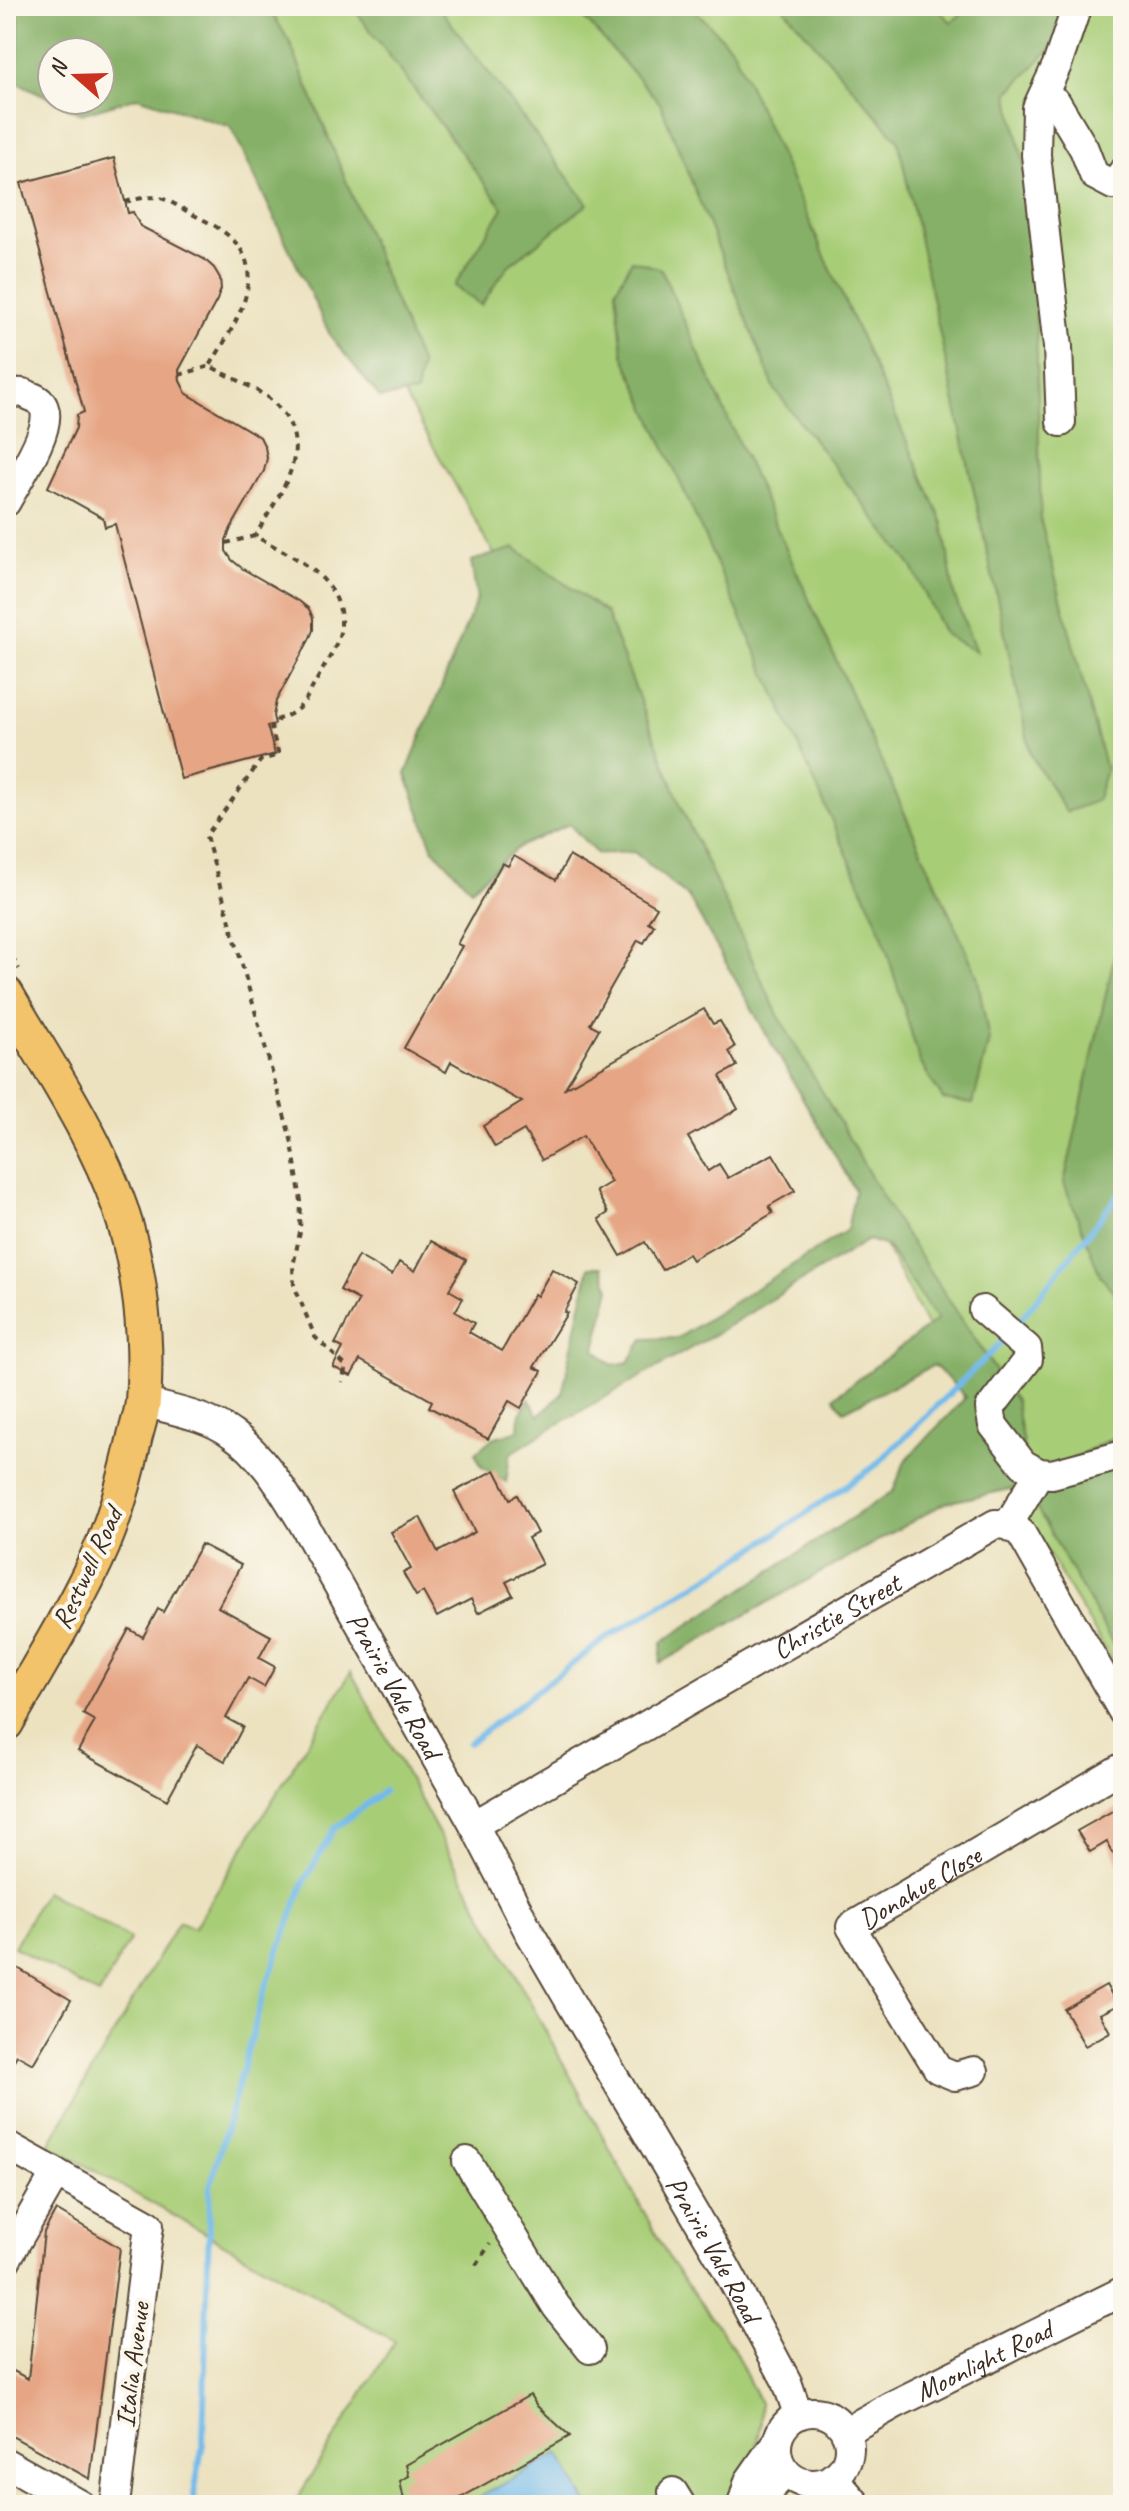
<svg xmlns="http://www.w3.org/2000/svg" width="1129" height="2511" font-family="Caveat,sans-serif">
	<rect width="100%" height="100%" fill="#fbf7ec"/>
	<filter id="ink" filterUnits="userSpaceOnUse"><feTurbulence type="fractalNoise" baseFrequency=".0125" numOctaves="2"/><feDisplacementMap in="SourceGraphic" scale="16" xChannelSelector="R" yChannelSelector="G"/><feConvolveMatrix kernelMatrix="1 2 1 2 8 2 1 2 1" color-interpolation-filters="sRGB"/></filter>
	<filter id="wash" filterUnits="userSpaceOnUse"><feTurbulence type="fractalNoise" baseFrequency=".006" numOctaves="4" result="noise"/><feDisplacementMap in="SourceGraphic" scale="32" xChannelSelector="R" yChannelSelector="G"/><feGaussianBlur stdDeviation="1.8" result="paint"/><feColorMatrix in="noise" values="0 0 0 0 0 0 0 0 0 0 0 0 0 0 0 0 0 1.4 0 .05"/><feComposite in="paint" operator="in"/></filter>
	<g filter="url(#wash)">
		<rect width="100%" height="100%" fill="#ece2c0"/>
		<g fill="#a8cd77" stroke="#727c4a" stroke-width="2">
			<polygon points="68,6 1123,6 1123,1679 1015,1498 874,1224 228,84"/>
			<polygon points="351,1672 671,2262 732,2346 760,2403 761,2425 757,2446 794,2505 293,2505 395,2341 49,2145 179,1921 194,1928"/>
			<polygon points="45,1891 130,1939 99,1995 14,1947"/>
		</g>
		<g fill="#86b068" stroke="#606d43" stroke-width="2">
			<polygon points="6,6 268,6 290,43 421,365 416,393 380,398 331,337 231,127 138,97 81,114 53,100 100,100 100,52 52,52 52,99 16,82 19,17 6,10"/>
			<polygon points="352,6 438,6 588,204 508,266 481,305 454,286 503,208"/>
			<polygon points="573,6 691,6 733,49 943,523 954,595 976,652 944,634 912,567 775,390 660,103"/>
			<polygon points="782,6 935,6 951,22 973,6 1092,6 1008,93 1033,204 1041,522 1106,770 1096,801 1066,812 1031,755 898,140"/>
			<polygon points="632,260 661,269 977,975 989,1040 973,1104 943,1099 920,1062 880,928 623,355 616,290"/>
			<polygon points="515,548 606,613 684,814 778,1015 896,1220 1015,1400 1030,1485 945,1503 660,1663 662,1642 893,1491 905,1461 966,1397 934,1365 844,1411 834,1397 937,1320 887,1246 868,1240 712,1336 548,1430 510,1454 506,1482 482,1467 475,1453 493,1438 519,1430 520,1414 529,1399 539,1416 562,1394 589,1267 602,1267 610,1289 595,1349 612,1365 629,1362 643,1339 678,1338 847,1230 855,1190 689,898 634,852 597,854 569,824 518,847 471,889 433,849 406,774 477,599 471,561"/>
			<polygon points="1123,931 1123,1304 1100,1275 1064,1183 1119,935"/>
			<polygon points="1123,1432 1123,1662 1036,1507 1067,1462"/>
		</g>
		<polygon fill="#72baea" stroke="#567284" stroke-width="2" points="559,2453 588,2505 466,2505"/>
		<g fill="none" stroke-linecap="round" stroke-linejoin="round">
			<g stroke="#72baea" stroke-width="6">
				<polyline points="1014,1328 1123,1189"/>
				<polyline points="469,1743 605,1639 746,1554 875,1466 1004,1340"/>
				<polyline points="192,2505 203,2443 210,2187 264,1992 304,1882 334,1829 384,1791"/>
			</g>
		</g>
		<g id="blocks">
			<g fill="#e6a584">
				<polygon points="114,158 128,213 133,212 140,226 204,259 214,268 220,278 221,289 217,300 179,370 180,381 186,393 260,437 265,447 267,458 264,471 231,528 226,540 226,551 232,560 243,569 299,601 309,609 313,618 313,630 309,640 276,701 273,716 275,724 267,726 275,754 181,779 115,524 105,527 103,518 48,487 76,428 77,415 84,412 21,183"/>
				<polygon points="514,856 556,880 569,856 657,907 648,922 654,925 644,943 638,940 590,1024 599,1029 565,1088 704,1009 713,1024 720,1021 735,1047 729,1051 737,1066 720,1076 738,1109 688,1137 708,1171 719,1164 728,1178 773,1154 795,1191 769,1206 773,1213 692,1260 688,1254 662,1270 645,1242 621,1256 599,1219 608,1213 596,1191 611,1182 583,1136 542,1160 524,1130 495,1147 483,1126 522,1102 451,1062 446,1072 404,1048 462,946 457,944 502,863 508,866"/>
				<polygon points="431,1241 466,1260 449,1290 463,1298 455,1312 474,1323 469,1332 502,1351 534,1294 537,1296 552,1269 579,1284 564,1312 567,1313 534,1367 542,1371 521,1408 509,1401 488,1439 429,1407 432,1401 360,1360 351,1376 333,1367 343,1348 335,1344 359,1300 340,1290 358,1256 392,1275 399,1262 415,1271"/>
				<polygon points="495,1470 510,1499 517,1495 537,1533 528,1538 542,1564 506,1582 513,1595 478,1613 471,1599 437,1617 423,1592 416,1596 403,1573 411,1569 391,1532 420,1517 438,1552 475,1532 454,1492"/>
				<polygon points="201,1544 241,1565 218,1607 271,1636 259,1658 275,1667 264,1687 248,1678 226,1718 243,1727 225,1761 197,1745 167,1800 78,1751 95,1721 83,1714 129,1629 143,1637 158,1609 163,1612"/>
				<polygon points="1123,1805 1123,1871 1107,1842 1090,1852 1077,1831"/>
				<polygon points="6,1961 71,2000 33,2064 17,2055 6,2074"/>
				<polygon points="1106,1985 1118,2005 1100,2014 1110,2032 1085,2046 1064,2009"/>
				<polygon points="56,2210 120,2248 90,2479 6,2433 6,2367 28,2379 44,2232"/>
				<polygon points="530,2395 537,2406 570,2436 448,2505 405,2505 400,2481 409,2476 406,2465"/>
			</g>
		</g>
	</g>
	<g filter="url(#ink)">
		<use href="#blocks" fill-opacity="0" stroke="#564636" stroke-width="2"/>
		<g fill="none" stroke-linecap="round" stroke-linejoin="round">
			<g stroke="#564636" stroke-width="32">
				<g id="minor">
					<polyline points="1043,96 1056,102 1084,149 1094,175 1113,185 1123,172"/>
					<path d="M 6,396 C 15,392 22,391 30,396 C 36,398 42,402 44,408 C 53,429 16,483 6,502"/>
					<polyline points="1061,422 1058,347 1036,155 1037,108 1057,65 1077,6"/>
					<polyline points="983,1310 1027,1348 1028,1359 990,1408 993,1425 1023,1464 1039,1473 1052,1474 1123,1455"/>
					<path id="s1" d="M 143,1402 C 172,1410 208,1416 232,1434 C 264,1456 283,1491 303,1523 L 474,1825 L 528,1930 L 725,2266 L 787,2382 L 798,2414"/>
					<polyline points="1008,1525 1039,1473"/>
					<path id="s2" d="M 474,1825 L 995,1524 L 1008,1525 L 1021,1533 L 1123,1712"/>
					<path id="s3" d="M 974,2071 L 955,2076 L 938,2069 L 851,1927 L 1123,1767"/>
					<polyline points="6,2145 149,2225 115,2505"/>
					<polyline points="467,2161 556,2306 590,2349"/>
					<polyline points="6,2260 56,2173"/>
					<circle cx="813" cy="2448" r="36"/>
					<path id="s4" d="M 845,2432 L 893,2405 L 1123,2291"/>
					<polyline points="6,2463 81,2505"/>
					<polyline points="833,2477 857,2505"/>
					<polyline points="673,2492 681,2505"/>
					<polyline points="742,2505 749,2481 777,2441"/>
					<polyline points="762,2505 766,2493 786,2472"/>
				</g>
			</g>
			<g stroke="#564636" stroke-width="38">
				<path id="major" d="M 6,994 C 46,1063 94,1132 120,1208 C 140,1266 148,1340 143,1401 C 142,1413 138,1425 135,1436 C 127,1474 117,1511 102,1547 C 75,1608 39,1665 6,1723"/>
			</g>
			<g stroke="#564636" stroke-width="4" stroke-dasharray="6 6" stroke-linecap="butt">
				<path d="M 125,202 C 162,192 162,198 194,215 C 203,220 213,224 221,230 C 277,268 234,324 210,366"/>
				<path d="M 179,375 L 210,366 C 228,376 261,390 274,403 C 320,447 279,494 255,536"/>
				<path d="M 226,543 L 255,536 C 291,556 343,576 341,625 C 340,643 327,661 319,676 C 306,698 303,712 278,719 L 276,724 L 271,728 L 279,755 L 261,760 L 206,836 L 292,1143 L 301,1201 L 300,1232 L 293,1267 L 294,1285 L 315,1337 L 346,1366 L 342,1382"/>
				<polyline points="6,947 19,969"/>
				<polyline points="476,2265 490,2244"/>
			</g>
			<use href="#minor" stroke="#fff" stroke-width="28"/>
			<use href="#major" stroke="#f2c36a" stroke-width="34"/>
		</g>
	</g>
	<g text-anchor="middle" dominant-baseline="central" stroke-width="8" stroke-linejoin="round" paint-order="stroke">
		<g font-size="28" fill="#3b2a1e" stroke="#fbf7ec">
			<text transform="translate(87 1568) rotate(-65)">Restwell Road</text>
			<text stroke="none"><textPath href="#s2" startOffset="418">Christie Street</textPath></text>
			<text stroke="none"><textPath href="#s1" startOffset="396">Prairie Vale Road</textPath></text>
			<text stroke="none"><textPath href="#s3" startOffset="284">Donahue Close</textPath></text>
			<text stroke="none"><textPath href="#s1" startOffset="1044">Prairie Vale Road</textPath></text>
			<text stroke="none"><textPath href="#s4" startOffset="156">Moonlight Road</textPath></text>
			<text transform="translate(132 2365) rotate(-83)">Italia Avenue</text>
		</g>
	</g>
	<rect width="1129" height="2511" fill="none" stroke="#fbf7ec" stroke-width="32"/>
	<g transform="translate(76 76) rotate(290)"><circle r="38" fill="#fbf7ec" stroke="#aea59a" stroke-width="2"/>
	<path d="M0-6L14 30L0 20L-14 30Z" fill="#c8321e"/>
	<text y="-12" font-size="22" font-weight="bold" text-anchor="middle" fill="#3b2a1e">N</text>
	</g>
</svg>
